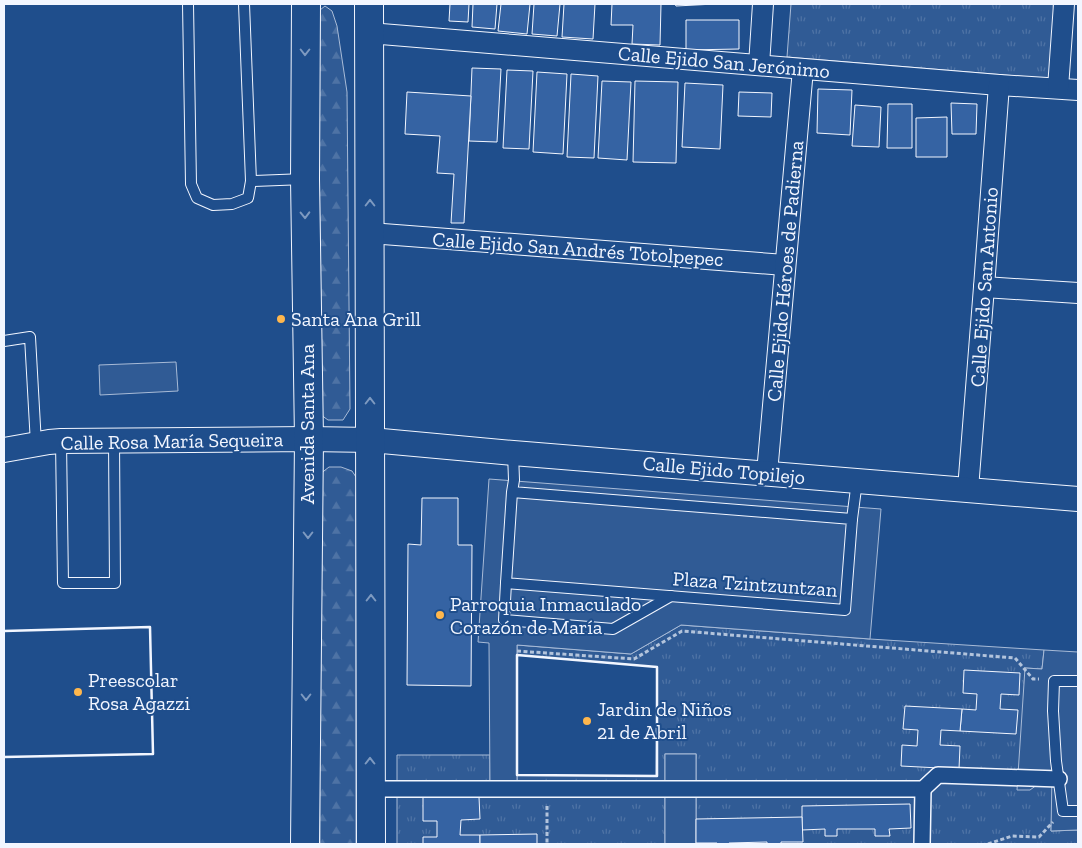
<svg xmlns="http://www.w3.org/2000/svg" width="1082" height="848" font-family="'Zilla Slab',serif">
	<defs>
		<pattern id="grass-tufts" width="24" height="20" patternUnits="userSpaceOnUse" patternTransform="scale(1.25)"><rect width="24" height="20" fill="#305b95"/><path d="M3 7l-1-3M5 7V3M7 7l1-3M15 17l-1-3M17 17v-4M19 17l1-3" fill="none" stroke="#4e73a5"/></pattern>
		<pattern id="forest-firs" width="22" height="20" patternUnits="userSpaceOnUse" patternTransform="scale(1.25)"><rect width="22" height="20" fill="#305b95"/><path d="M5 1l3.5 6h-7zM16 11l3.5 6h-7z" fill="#4e73a5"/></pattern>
	</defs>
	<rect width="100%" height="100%" fill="#1f4e8c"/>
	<g fill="url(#grass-tufts)" stroke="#a8bbd7">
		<polygon points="791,4 1060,4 1054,79 787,57"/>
		<polygon points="681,625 870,639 1044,650 1042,669 1025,668 1053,773 1051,831 1078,830 1078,844 696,844 696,754 665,754 665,844 397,844 397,755 490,755 490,788 517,788 517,775 656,776 657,667 517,655 517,645 631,654"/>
	</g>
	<g fill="url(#forest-firs)" stroke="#a8bbd7">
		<polygon points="325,6 332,11 337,26 347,92 350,409 343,420 328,420 321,415 319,103 320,10"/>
		<polygon points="329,467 341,467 352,471 358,480 356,493 356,844 320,844 318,494 320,474"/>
	</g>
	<g fill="#305b95" stroke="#a8bbd7">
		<polygon points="176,362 178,391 100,395 99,365"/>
		<polygon points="489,479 881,509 870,639 681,625 631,654 517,645 517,788 490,788 489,643 478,642"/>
		<polygon points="1044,650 1078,652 1078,830 1051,831 1052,774 1030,790 1017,790 1025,668 1042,669"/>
		<rect x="665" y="754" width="31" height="90"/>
	</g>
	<g fill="#3563a3" stroke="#f2f6ff">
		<polygon points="450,4 469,4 468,22 449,21"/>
		<polygon points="473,4 497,4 495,29 472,27"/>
		<polygon points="501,4 530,4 527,34 498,31"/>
		<polygon points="534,4 560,4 557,36 532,34"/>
		<polygon points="564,4 595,4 593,39 562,37"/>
		<polygon points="612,4 661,4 660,45 632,44 633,25 611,25"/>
		<polygon points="675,4 715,4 676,6"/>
		<polygon points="686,20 739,20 739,49 686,50"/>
		<polygon points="472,68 501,69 497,142 469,141"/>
		<polygon points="507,70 533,71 529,149 503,148"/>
		<polygon points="537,72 567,74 563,154 533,152"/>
		<polygon points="571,74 598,76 594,158 567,157"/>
		<polygon points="602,81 631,82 627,160 598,158"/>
		<polygon points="635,81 678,82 676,163 633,162"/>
		<polygon points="685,83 723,85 720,149 682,147"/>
		<polygon points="818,89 852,90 850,135 817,133"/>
		<polygon points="407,92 471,96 464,223 451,223 454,174 437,173 440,136 405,134"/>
		<polygon points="739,92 772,93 771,117 738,116"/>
		<polygon points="951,103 977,104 976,134 952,134"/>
		<polygon points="888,104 912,104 912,148 887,148"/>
		<polygon points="855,105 881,107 879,147 852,146"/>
		<polygon points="947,117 947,157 916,157 916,118"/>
		<polygon points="422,498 458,498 458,545 472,545 471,686 407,685 408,544 421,545"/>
		<polygon points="964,670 1020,673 1019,695 1001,694 1000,709 1018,710 1016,734 960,731 962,709 976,710 977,694 963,693"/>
		<polygon points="905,706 962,709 960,731 941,730 940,745 960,746 959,769 901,766 902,745 917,746 918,730 903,729"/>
		<polygon points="423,797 479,797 480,819 461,820 460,835 480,835 480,844 423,844 423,837 437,837 437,821 423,821"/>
		<polygon points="910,804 911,828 889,829 890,836 875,836 875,829 837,829 837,836 825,836 825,829 802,830 802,806"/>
		<polygon points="802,817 803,842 781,842 781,844 767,844 767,842 729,843 729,844 717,844 717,843 696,843 696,819"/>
		<polygon points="537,834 537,844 480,844 480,835"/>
	</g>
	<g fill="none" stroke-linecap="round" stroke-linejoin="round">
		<g stroke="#f2f6ff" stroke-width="12">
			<g id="service">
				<polyline points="188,4 191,184 197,198 213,205 232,204 248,198 251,181 244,4"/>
				<polyline points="251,181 305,179"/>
				<polyline points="4,341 30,337 36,444"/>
				<polyline points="61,441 63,583 115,583 114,441"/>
				<polyline points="512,492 852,519 845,610 506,583 512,492 514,480 513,453"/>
				<polyline points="852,519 857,481"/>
				<polyline points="506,583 504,620 613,629 671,596"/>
				<polyline points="1078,681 1054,681 1053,711 1056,761 1063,811 1078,811"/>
			</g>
		</g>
		<g stroke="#f2f6ff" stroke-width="18">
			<g id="pedestrian">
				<polyline points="370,789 923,789 938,775 1059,779"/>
				<polyline points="922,844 923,789"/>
			</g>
		</g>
		<g stroke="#f2f6ff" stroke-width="22">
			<g id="minor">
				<polyline points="369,33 999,85 1078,90"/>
				<polyline points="759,65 763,4"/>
				<polyline points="1058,88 1064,4"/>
				<polyline points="370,233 785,265"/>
				<polyline points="984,287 1078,293"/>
				<polyline points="767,473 803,69"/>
				<polyline points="968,489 984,287 999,85"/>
			</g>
		</g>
		<g stroke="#f2f6ff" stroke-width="26">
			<polyline id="tertiary" points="4,450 49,442 61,441 309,439 371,440 513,453 1078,499"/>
		</g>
		<g stroke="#f2f6ff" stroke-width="30">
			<g id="secondary">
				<polyline points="369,4 371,844"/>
				<polyline points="305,844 309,439 305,179 306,4"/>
			</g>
		</g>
		<g stroke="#b3c4dc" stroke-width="3" stroke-dasharray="4 2.5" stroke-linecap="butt">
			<polyline points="517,651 634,659 682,631 1015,658 1033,679 1039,679"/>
			<polyline points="547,806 547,844"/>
			<polyline points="988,844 1012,836 1039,837 1053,822"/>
		</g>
		<use href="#service" stroke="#1f4e8c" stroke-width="10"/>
		<use href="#pedestrian" stroke="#1f4e8c" stroke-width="15"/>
		<use href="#minor" stroke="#1f4e8c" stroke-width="20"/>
		<use href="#tertiary" stroke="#1f4e8c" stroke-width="24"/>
		<use href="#secondary" stroke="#1f4e8c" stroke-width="28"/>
		<g stroke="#f2f6ff" stroke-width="2.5">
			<polyline points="4,631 150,627 153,754 4,757"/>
			<polygon points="517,655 657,667 657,776 517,775"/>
		</g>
	</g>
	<defs><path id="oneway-chevron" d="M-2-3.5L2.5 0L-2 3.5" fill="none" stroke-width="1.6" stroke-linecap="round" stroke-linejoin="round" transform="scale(1.25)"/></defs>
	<g stroke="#7e9ac0">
		<use href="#oneway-chevron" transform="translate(305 52) rotate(90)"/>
		<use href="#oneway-chevron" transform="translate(370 203) rotate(-90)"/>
		<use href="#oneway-chevron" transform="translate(305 215) rotate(89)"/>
		<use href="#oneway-chevron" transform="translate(370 401) rotate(-90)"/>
		<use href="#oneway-chevron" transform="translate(308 535) rotate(90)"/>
		<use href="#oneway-chevron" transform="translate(371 598) rotate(-90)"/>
		<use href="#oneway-chevron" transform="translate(306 697) rotate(90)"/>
		<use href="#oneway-chevron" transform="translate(370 761) rotate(-90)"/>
	</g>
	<g fill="#ffb74d" stroke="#1f4e8c" stroke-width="2">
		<circle cx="281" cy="319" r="5"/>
		<circle cx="440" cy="615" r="5"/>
		<circle cx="78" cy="692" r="5"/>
		<circle cx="587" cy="721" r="5"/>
	</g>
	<g text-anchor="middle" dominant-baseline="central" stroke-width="4" stroke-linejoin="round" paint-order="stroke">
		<g font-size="20" fill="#f2f6ff" stroke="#1f4e8c">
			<text transform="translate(724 62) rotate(5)">Calle Ejido San Jerónimo</text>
			<text transform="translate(578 249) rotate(4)">Calle Ejido San Andrés Totolpepec</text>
			<text transform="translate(785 271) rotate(-85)">Calle Ejido Héroes de Padierna</text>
			<text transform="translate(984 287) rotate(-86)">Calle Ejido San Antonio</text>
			<text transform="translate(307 424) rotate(-90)">Avenida Santa Ana</text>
			<text transform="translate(172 441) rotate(-1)">Calle Rosa María Sequeira</text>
			<text transform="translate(724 470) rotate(5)">Calle Ejido Topilejo</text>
			<text transform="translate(755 584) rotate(4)">Plaza Tzintzuntzan</text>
		</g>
		<g font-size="20" fill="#f2f6ff" stroke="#1f4e8c" text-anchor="start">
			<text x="291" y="319">Santa Ana Grill</text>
			<text x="450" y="604">Parroquia Inmaculado<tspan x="450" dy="23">Corazón de María</tspan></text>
			<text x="88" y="680">Preescolar<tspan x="88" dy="23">Rosa Agazzi</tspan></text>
			<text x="597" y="709">Jardin de Niños<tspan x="597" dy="23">21 de Abril</tspan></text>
		</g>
	</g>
	<rect width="1082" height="848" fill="none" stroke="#f2f6ff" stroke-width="10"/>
</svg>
